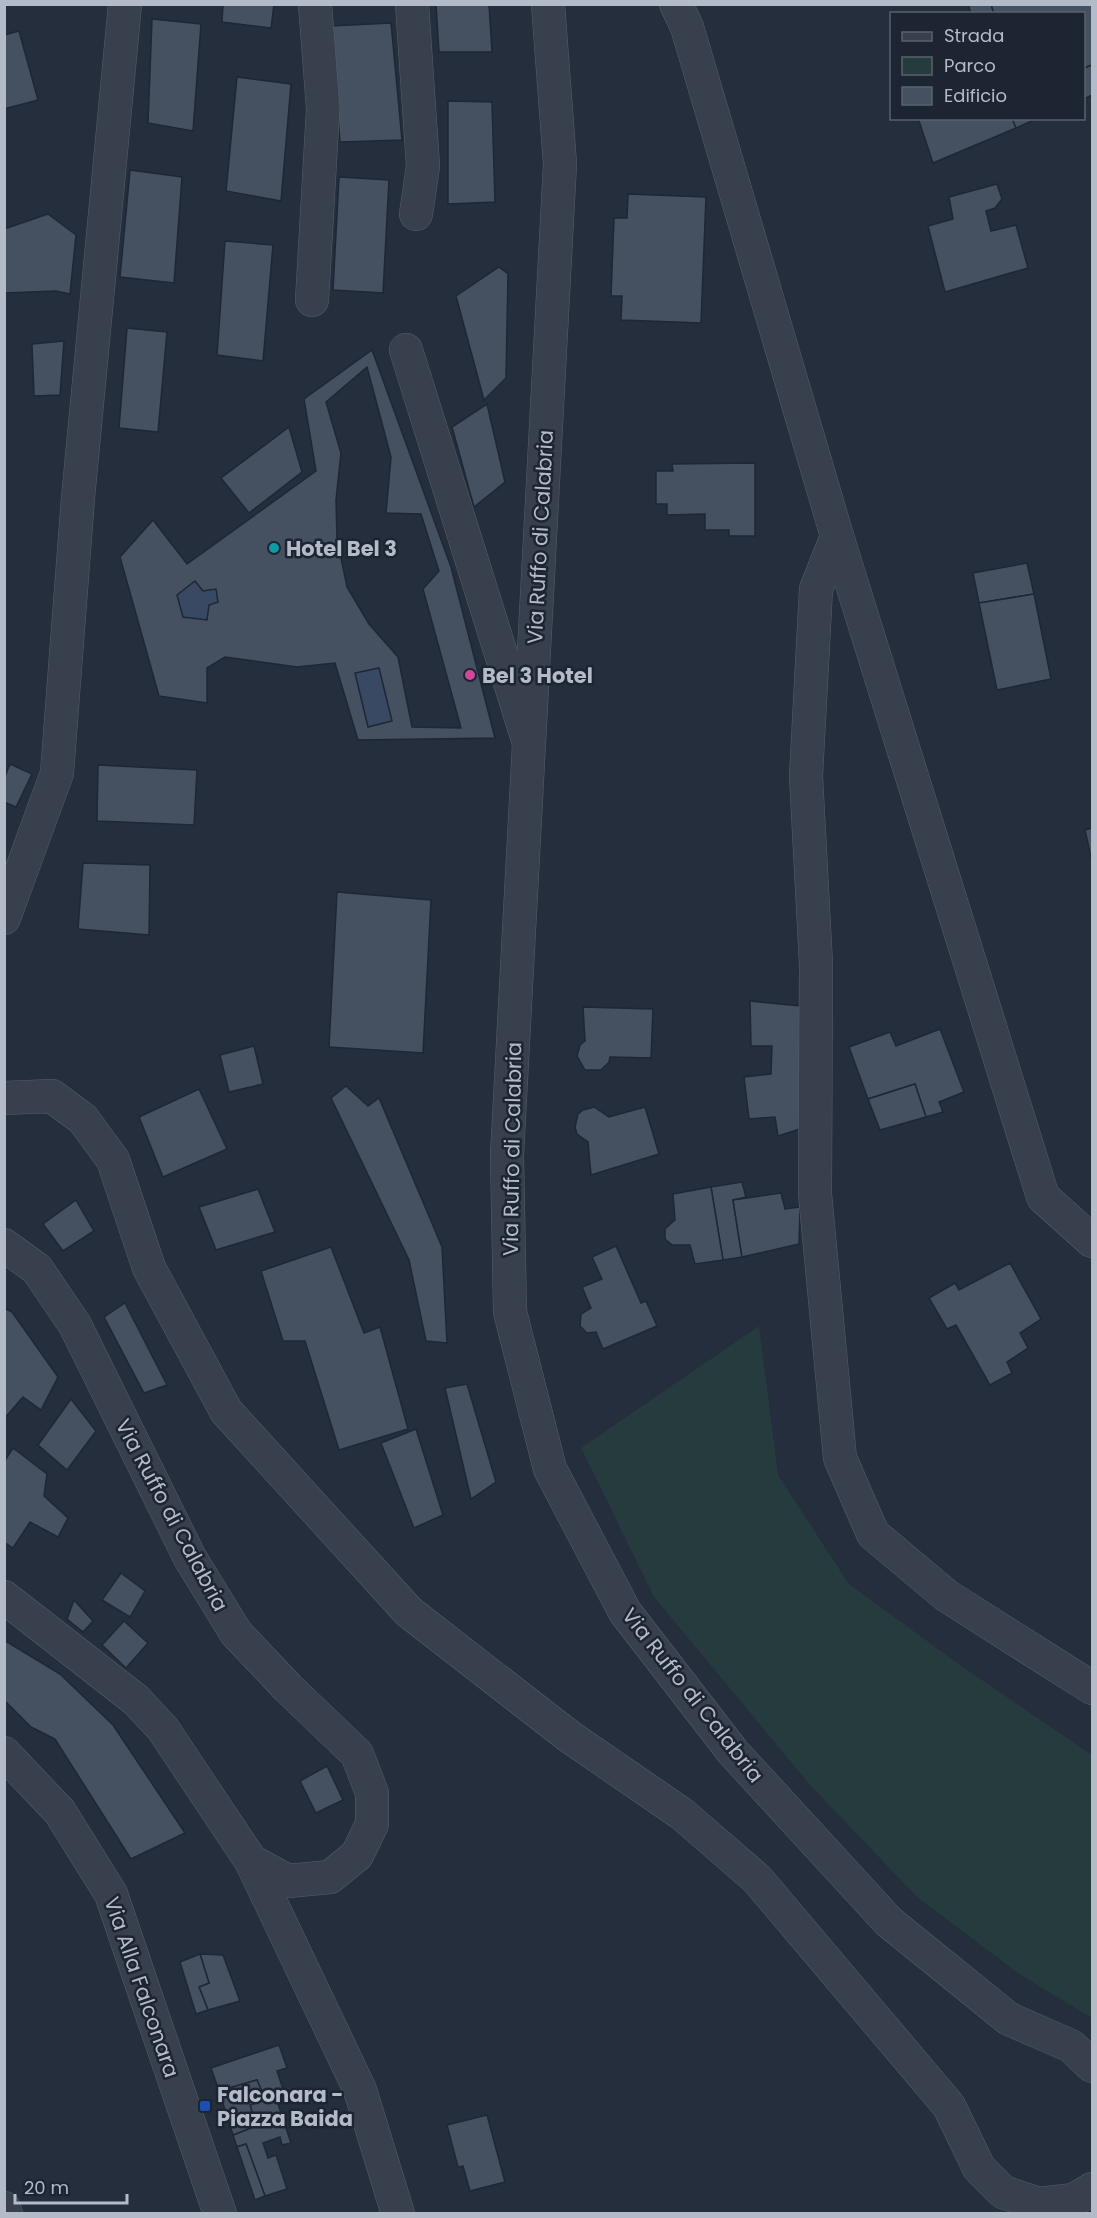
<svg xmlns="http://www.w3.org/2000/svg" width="1097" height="2218" font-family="Poppins,sans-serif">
	<rect width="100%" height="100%" fill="#242e3d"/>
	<polygon fill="#263b3e" points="759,1326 778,1475 849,1584 960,1665 1092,1755 1092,2018 1019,1974 917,1897 810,1785 654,1597 581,1448"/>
	<g fill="#394964">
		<polygon points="195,581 203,591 216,589 218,602 209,605 207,620 183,617 177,595"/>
		<polygon points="379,668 392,721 368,727 355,673"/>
	</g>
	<g fill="#455061" stroke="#1f2734" stroke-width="1.5" fill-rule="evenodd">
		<polygon points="223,4 274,4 271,28 222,22"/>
		<polygon points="436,4 489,4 492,52 439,52"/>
		<polygon points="968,4 991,4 994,14 971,14"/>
		<polygon points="991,4 1092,4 1092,65 1084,68 1084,14 994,14"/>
		<polygon points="152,19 201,24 193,131 148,123"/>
		<polygon points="391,23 402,140 340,142 331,26"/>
		<polygon points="19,31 38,100 4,109 4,35"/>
		<polygon points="1092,65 1092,95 1084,99 1084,68"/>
		<polygon points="237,77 291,84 281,201 226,191"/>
		<polygon points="448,101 492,102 495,202 448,204"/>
		<polygon points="918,118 1012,118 1016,128 933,163"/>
		<polygon points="1012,118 1038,118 1016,128"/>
		<polygon points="130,170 182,177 174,283 120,277"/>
		<polygon points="339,177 389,180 383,293 333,290"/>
		<polygon points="997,184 1002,199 995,208 986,211 991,231 1016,225 1028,268 945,292 928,226 953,219 949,197"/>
		<polygon points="628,194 706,197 701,323 621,320 622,296 611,296 614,218 627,218"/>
		<polygon points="48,214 76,235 70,294 56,291 4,293 4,229"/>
		<polygon points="225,241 273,245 263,361 217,355"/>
		<polygon points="499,267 508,274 506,378 484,400 456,296"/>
		<polygon points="127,328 167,332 158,432 119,428"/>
		<polygon points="64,341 60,395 34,396 32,344"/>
		<path d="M 372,350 L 451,567 L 495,738 L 358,740 L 335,663 L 297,667 L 225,657 L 207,668 L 207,703 L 159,696 L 120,557 L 153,520 L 187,564 L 316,471 L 304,399 ZM 367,367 L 391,457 L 386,513 L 421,514 L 439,571 L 423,589 L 461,728 L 412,727 L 398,657 L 369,624 L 347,587 L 337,538 L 336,500 L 341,453 L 326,402 ZM 195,581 L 203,591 L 216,589 L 218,602 L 209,605 L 207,620 L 183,617 L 177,595 ZM 379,668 L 392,721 L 368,727 L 355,673 Z"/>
		<polygon points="487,404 505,482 474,507 452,427"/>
		<polygon points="289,427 302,472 249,513 221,478"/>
		<polygon points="755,463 755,536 729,536 729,530 705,530 705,514 667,515 667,504 656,504 656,471 673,471 672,464"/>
		<polygon points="1027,563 1034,594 979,603 973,573"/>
		<polygon points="1034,594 1051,679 997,690 979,603"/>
		<polygon points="10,764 32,774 16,807 4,802 4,779"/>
		<polygon points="98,765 197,770 194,825 97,821"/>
		<polygon points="1092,828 1092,862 1085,830"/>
		<polygon points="83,863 150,865 149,935 78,929"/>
		<polygon points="337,892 431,900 423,1053 329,1047"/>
		<polygon points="750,1001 801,1006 800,1129 778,1136 775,1117 749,1119 744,1077 771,1074 772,1046 751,1046"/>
		<polygon points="583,1007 653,1009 651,1058 610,1057 609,1062 601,1070 585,1070 577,1056 580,1045 585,1041"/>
		<polygon points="940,1029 964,1092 939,1102 943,1112 926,1117 915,1084 868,1099 849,1047 890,1032 896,1046"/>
		<polygon points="254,1046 263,1084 229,1092 220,1055"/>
		<polygon points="915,1084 926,1117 880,1130 868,1099"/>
		<polygon points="346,1086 368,1106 379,1098 442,1247 447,1343 426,1341 409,1260 331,1098"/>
		<polygon points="199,1089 227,1149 163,1177 139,1117"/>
		<polygon points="594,1107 609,1117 645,1107 659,1154 591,1175 588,1142 577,1134 575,1127 578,1114 583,1110"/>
		<polygon points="742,1182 746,1197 733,1200 742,1257 723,1260 711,1187"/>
		<polygon points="711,1187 723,1260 695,1264 690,1245 672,1245 665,1239 665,1229 675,1220 673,1194"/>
		<polygon points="258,1189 275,1232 216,1250 199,1207"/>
		<polygon points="781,1193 785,1209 800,1207 799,1244 742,1257 733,1200"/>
		<polygon points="76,1200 94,1231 63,1251 43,1224"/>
		<polygon points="616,1246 641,1303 646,1301 657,1326 603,1349 596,1332 587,1333 580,1326 581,1314 591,1308 582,1287 602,1279 592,1257"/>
		<polygon points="331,1247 364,1333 380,1327 408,1429 339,1450 305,1341 283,1341 261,1271"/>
		<polygon points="1010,1263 1041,1319 1020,1333 1028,1348 1007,1362 1012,1373 990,1385 956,1325 947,1329 929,1298 955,1283 959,1290"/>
		<polygon points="125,1303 167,1385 144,1393 104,1317"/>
		<polygon points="4,1308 12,1312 58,1377 41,1410 23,1397 4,1419"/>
		<polygon points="467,1384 496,1482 471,1499 445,1388"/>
		<polygon points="71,1399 96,1431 67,1470 38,1445"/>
		<polygon points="416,1429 443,1515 414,1528 381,1443"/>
		<polygon points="13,1448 47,1474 44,1496 68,1518 58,1537 30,1522 13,1548 4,1542 4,1462"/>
		<polygon points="121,1573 145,1591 130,1617 102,1600"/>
		<polygon points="74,1600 93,1621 83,1632 67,1619"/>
		<polygon points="124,1621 148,1643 126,1668 102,1645"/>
		<polygon points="4,1640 60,1674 113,1725 185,1833 131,1859 55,1739 31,1727 4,1700"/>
		<polygon points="327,1766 343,1800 316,1813 300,1781"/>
		<polygon points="200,1954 223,1955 240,2001 208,2010 199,1987 209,1983"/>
		<polygon points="200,1954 209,1983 199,1987 208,2010 196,2014 180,1962"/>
		<polygon points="279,2045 287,2068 277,2071 285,2095 276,2098 291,2143 282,2145 280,2137 263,2143 268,2158 276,2155 287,2189 265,2196 246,2144 237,2147 233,2135 256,2126 250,2105 265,2099 257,2080 219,2091 211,2068"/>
		<polygon points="257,2080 265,2099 250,2105 256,2126 233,2135 219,2091"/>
		<polygon points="487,2115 505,2182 470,2191 463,2166 458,2167 447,2125"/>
		<polygon points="246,2144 265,2196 255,2200 237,2147"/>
	</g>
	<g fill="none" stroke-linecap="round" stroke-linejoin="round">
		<g stroke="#565e6b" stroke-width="34">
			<g id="minor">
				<polyline points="412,4 423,166 416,214"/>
				<polyline points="676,4 687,27 837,536 1043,1197 1092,1241"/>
				<polyline points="312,300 323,109 315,4"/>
				<polyline points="406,350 528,740"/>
				<polyline points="837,536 816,589 806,776 816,964 815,1194 840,1458 873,1534 947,1596 1092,1688"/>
				<polyline points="4,918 57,773 78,498 125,4"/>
				<polyline points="251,1861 360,2090 398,2214"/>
				<polyline points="4,2208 6,2214"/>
			</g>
		</g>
		<g stroke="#565e6b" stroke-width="34">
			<g id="tertiary">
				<polyline points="548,4 560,164 507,1155 510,1312 550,1469 625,1612 733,1752 889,1922 1009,2019 1071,2046 1092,2066"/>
				<polyline points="4,1098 52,1096 83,1119 113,1160 149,1268 226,1411 409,1612 570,1737 682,1814 757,1879 949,2106 979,2168 1003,2192 1039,2204 1074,2200 1092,2189"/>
				<polyline points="4,1245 37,1269 75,1325 190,1558 236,1633 288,1688 357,1754 372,1793 372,1824 357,1855 330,1877 288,1881 251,1861 163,1729 136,1700 4,1597"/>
				<polyline points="4,1753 60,1812 111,1894 220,2214"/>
			</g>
		</g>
		<use href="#minor" stroke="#38404d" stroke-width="33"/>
		<use href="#tertiary" stroke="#38404d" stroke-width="33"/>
	</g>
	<circle fill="#0f9aa8" stroke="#1d2532" stroke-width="2" cx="274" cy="548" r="6"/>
	<circle fill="#d1479c" stroke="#1d2532" stroke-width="2" cx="470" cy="675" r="6"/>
	<rect fill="#1a4fb4" stroke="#1d2532" stroke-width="2" x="199" y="2100" width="12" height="12" rx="3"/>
	<g text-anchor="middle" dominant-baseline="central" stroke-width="5" stroke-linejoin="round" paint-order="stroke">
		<g font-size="21" fill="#b4bbc8" stroke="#1d2532">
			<text transform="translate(540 537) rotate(-87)">Via Ruffo di Calabria</text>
			<text transform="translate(512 1149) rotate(-89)">Via Ruffo di Calabria</text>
			<text transform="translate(172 1515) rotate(62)">Via Ruffo di Calabria</text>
			<text transform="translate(693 1695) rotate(52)">Via Ruffo di Calabria</text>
			<text transform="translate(142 1987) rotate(71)">Via Alla Falconara</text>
		</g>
		<g font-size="21" font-weight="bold" fill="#b4bbc8" stroke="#1d2532" text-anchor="start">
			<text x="286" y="548">Hotel Bel 3</text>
			<text x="482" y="675">Bel 3 Hotel</text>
			<text x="217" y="2094">Falconara -<tspan x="217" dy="24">Piazza Baida</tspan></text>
		</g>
	</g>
	<rect width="1097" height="2218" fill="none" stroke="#b4bbc8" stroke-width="12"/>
	<rect x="890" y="12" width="195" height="108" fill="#1d2532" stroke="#59616e" stroke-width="1.5"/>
	<rect x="902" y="32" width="30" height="9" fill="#38404d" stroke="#59616e" stroke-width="1.5"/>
	<text x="944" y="42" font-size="18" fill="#b4bbc8">Strada</text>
	<rect x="902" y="57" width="30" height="18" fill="#263b3e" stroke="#59616e" stroke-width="1.5"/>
	<text x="944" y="72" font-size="18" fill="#b4bbc8">Parco</text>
	<rect x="902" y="87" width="30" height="18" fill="#455061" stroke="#59616e" stroke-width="1.5"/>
	<text x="944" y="102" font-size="18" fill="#b4bbc8">Edificio</text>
	<path d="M15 2194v9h112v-9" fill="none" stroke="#b4bbc8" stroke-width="3"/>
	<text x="24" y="2194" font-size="18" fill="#b4bbc8" stroke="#1d2532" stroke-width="4.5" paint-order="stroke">20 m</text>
</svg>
